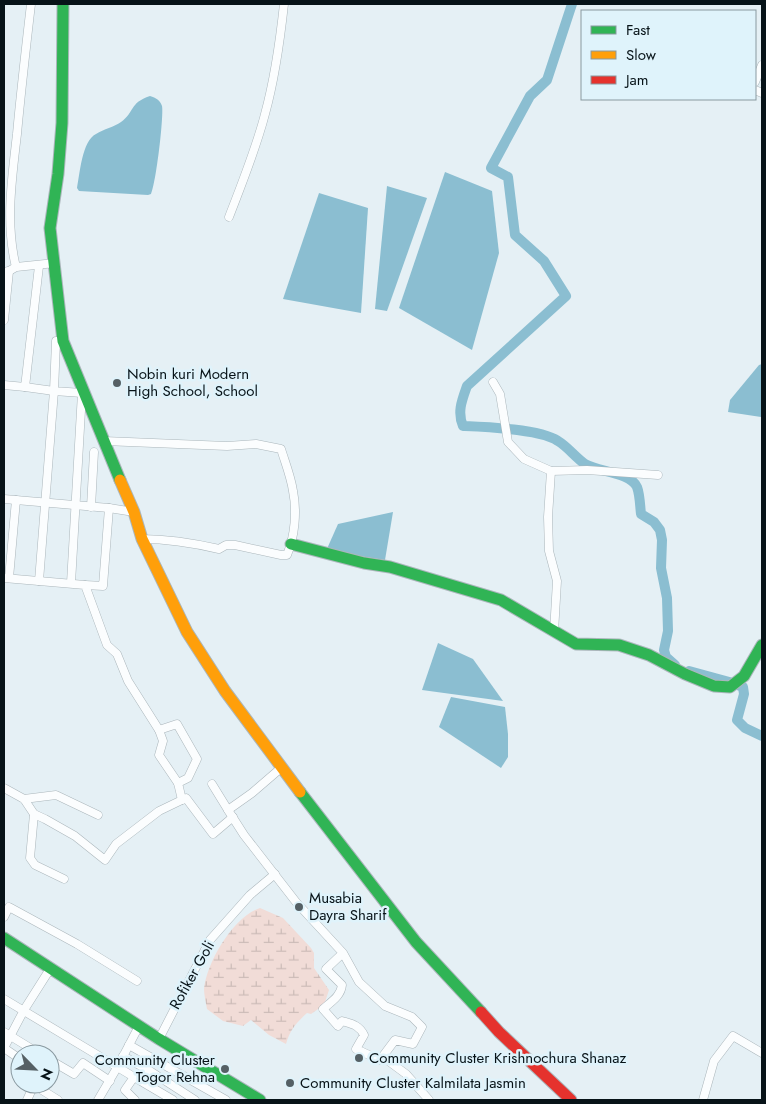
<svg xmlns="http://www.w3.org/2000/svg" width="766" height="1104" font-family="Jost,sans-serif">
	<defs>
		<pattern id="wetland-marsh" width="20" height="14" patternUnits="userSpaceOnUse" patternTransform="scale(1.25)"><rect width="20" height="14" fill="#f1dcd7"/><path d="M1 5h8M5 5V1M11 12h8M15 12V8" fill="none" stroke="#cdbcb8"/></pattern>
	</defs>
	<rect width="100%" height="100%" fill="#e5f0f5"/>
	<path fill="url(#wetland-marsh)" d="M 260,908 L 283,918 L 311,948 L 314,953 L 314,968 L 329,990 L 324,1005 L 311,1014 L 307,1013 C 296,1023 290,1030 286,1044 L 269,1035 L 251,1020 L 243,1026 L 223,1021 L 207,1009 C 206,1003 204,995 204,989 C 207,962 233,917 260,908 Z"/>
	<g fill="#8bbed1">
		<path d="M 150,96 C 156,98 160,100 162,106 C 164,116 156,184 151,194 L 148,195 L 79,191 L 77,188 C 80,173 82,141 96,134 C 104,129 114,127 121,122 C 135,112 129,103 150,96 Z"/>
		<polygon points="445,172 492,191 499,253 472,350 399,308"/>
		<polygon points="387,186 427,198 387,311 375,309"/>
		<polygon points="319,193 368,208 361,313 283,299"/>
		<polygon points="762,364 762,411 761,417 728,412 730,400 759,365"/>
		<polygon points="393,512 385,560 326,551 338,524"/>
		<polygon points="438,643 473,659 503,701 422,690"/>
		<polygon points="451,697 505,707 508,734 508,757 501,768 439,727"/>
	</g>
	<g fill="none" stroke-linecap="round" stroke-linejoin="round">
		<g stroke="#8bbed1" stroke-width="10">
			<path d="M 572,4 L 547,80 L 530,96 L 491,168 L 508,177 L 515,235 L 544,261 L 566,296 L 467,386 C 462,400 457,412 463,426 C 486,427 540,429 558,441 C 568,447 575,457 585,464 C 598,472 630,472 637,487 C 640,495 640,506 641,514 L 654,522 L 660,530 L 662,540 L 661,568 L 667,598 L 668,631 L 664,650 L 666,657 L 675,665"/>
			<polyline points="689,671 733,683 743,687 744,694 737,720 745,728 762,736"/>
		</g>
		<g stroke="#abb6bb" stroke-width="9">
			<g id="street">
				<polyline points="755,82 762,65"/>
				<polyline points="755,90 762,93"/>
				<path d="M 229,217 C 242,183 256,149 265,114 C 275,78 280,41 284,4"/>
				<path d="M 16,267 C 5,223 12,178 17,134 C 21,90 26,47 31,4"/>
				<polyline points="4,272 9,271 16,267 55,263"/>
				<polyline points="4,320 9,271"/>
				<polyline points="63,341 56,341 54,391 82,393 84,395"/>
				<polyline points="493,382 500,394 508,442 524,459 551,471 587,470 658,475"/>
				<polyline points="4,385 25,387 39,266"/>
				<polyline points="25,387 54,391 39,581"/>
				<path d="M 104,441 L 227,446 L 256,444 L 281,449 C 285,462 291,477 293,491 C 297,511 295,536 287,555 L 281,555 L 235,545 L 226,545 L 219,549 C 193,543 169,539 142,539"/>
				<polyline points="551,471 548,517 549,551 557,581 554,632"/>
				<polyline points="4,499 109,508 134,512"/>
				<polyline points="91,507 94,452"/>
				<polyline points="4,578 85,585 107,645 117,654 128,681 159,730 163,741 159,755 178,783"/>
				<polyline points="9,578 16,500"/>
				<polyline points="71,583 82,393"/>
				<polyline points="85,585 103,586 109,508"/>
				<polyline points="159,730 177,724 197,759 188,778 178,783 182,800"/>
				<path d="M 281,768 L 252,793 L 228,810 L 244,835 L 296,902 L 343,953 L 359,982 L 385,1006 L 412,1017 L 422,1027 L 413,1044 L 395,1040 L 380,1060 L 356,1049 L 364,1035 C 359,1025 352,1024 342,1021 L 338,1026 L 323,1009 C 331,1002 341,996 342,985 L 326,969 L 343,953"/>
				<polyline points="212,784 228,810"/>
				<polyline points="4,788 24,799 34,814 45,819 75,836 105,860 116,844 159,811 186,798 213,834 233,817"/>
				<polyline points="24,799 56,795 98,815"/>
				<polyline points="34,814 30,858 35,865 64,879"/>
				<polyline points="4,917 9,907 77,944 137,981"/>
				<polyline points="4,999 134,1077"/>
				<polyline points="4,1032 40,1054"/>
				<polyline points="159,1039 210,940 250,895 275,874"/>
				<polyline points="129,1045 226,1100"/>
				<polyline points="4,1048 24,1010 50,969"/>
				<polyline points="4,1048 20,1059"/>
				<polyline points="123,1056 150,1071 195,1100"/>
				<polyline points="383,1057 406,1074 429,1100"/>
				<polyline points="50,1060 74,1074 83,1063 110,1081"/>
				<polyline points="27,1100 34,1085 58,1100"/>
				<polyline points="98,1100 118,1066 139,1026"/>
				<polyline points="135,1100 125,1090 134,1077 173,1100"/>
				<polyline points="703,1100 714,1061 733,1036 762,1053"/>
			</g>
		</g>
		<g stroke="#abb6bb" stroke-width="13">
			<g id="fast">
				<polyline points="63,4 62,123 58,174 50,228 63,341 120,480"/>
				<polyline points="291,544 364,563 390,567 501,600 576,644 619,645 649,655 685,674 714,686 730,687 744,676 762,645"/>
				<polyline points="300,792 416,942 481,1012"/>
				<polyline points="4,938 159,1039 260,1100"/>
			</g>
		</g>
		<g stroke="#abb6bb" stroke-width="13">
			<polyline id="slow" points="120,480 134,512 142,539 187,632 225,691 300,792"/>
		</g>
		<g stroke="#abb6bb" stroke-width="13">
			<polyline id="jam" points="481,1012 499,1032 571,1100"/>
		</g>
		<use href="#street" stroke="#fbfdfe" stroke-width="8"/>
		<use href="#fast" stroke="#30b455" stroke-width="11"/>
		<use href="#slow" stroke="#ff9f0a" stroke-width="11"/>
		<use href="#jam" stroke="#e5322d" stroke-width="11"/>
	</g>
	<g fill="#556065" stroke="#dff3fb" stroke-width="2">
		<circle cx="117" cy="383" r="5"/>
		<circle cx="299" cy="907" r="5"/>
		<circle cx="359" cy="1058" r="5"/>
		<circle cx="225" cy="1069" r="5"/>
		<circle cx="290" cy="1083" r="5"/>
	</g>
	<g text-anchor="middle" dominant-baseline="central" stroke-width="5" stroke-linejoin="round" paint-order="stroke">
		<g font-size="15" fill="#071318" stroke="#dff3fb" text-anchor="start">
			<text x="127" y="374">Nobin kuri Modern<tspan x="127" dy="17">High School, School</tspan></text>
			<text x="309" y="898">Musabia<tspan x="309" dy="17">Dayra Sharif</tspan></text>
			<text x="369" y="1058">Community Cluster Krishnochura Shanaz</text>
			<text x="215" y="1060" text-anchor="end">Community Cluster<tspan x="215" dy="17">Togor Rehna</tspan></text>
			<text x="300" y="1083">Community Cluster Kalmilata Jasmin</text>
		</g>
		<g font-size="15" fill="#071318" stroke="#dff3fb">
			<text transform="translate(192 975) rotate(-61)">Rofiker Goli</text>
		</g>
	</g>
	<rect width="766" height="1104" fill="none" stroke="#071318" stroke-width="10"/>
	<rect x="581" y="10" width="175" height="90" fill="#dff3fb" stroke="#8999a0"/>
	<rect x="591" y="26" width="25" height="8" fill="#30b455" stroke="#8999a0"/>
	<text x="626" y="35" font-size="15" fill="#071318">Fast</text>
	<rect x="591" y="51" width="25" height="8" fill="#ff9f0a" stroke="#8999a0"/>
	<text x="626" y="60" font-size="15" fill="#071318">Slow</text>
	<rect x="591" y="76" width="25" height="8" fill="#e5322d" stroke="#8999a0"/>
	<text x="626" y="85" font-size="15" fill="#071318">Jam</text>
	<g transform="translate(35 1069) rotate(114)"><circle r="24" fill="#dff3fb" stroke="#8999a0"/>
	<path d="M0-4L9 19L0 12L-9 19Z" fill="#556065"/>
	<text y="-8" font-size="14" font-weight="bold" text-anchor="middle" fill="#071318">N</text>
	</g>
</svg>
